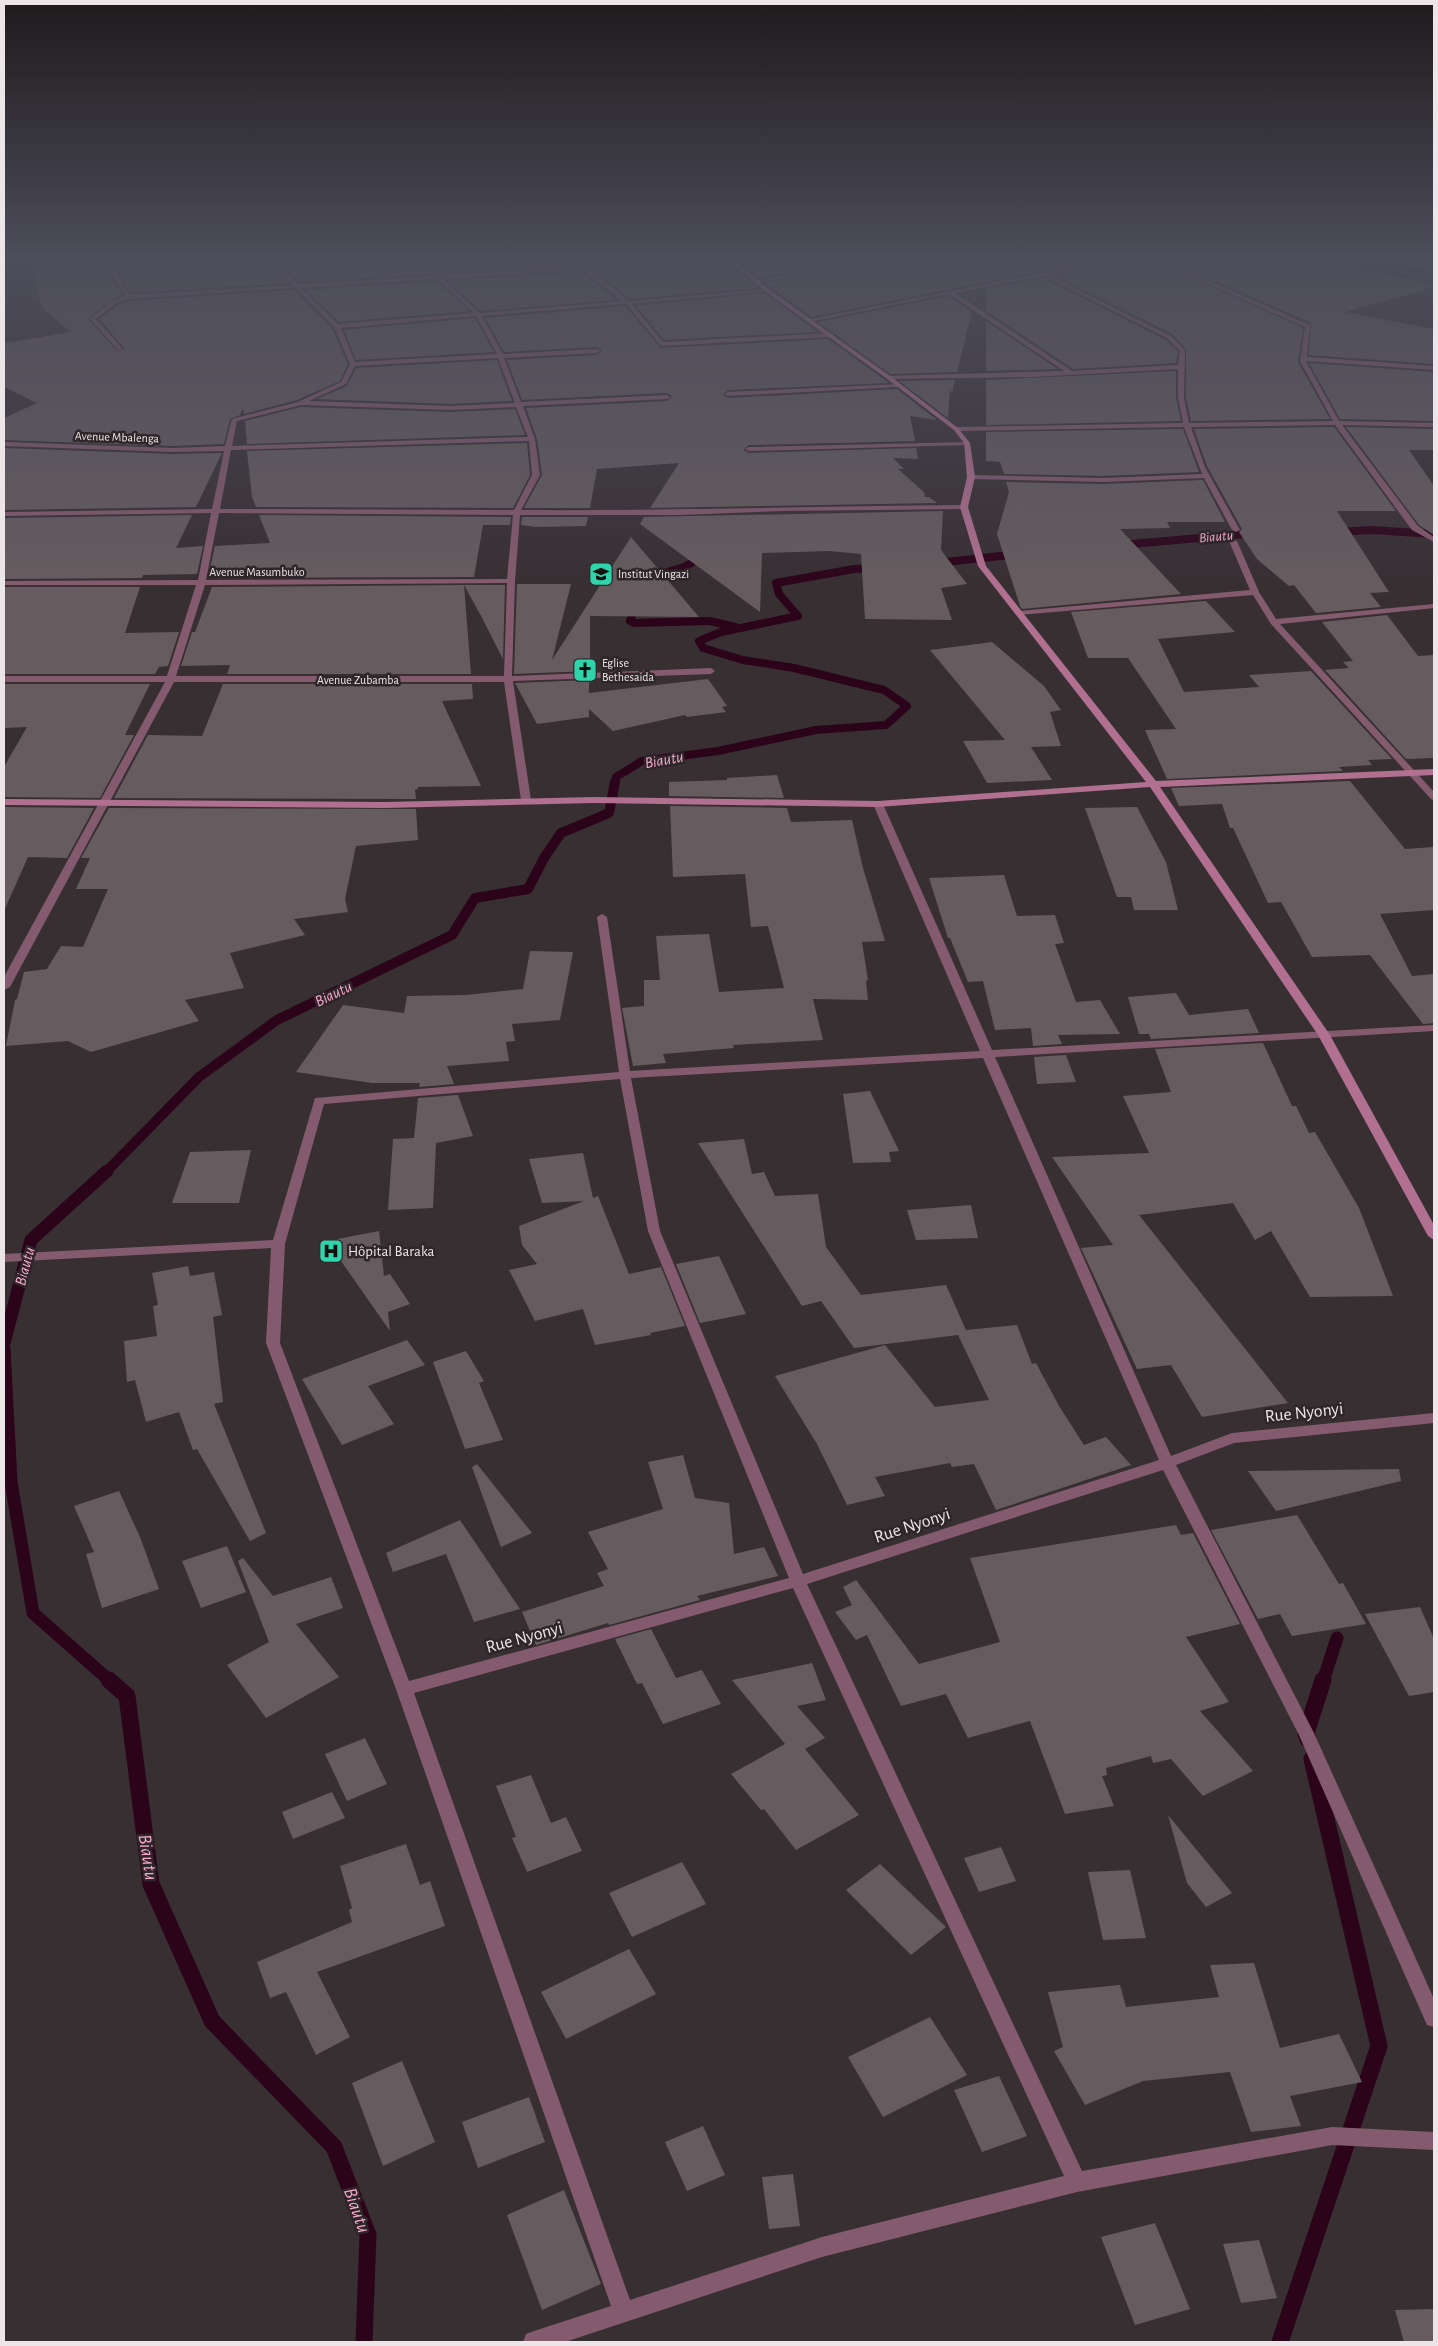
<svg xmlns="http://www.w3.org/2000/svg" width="1438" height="2346" viewBox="0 0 1438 2346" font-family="'Alegreya Sans',sans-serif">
<rect width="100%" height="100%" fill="#382f33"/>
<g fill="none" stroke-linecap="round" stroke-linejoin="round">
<!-- stream-far3 -->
<path stroke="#2c041a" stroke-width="8" d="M1337 532 1371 530 1434 534
M1120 545 1256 533
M936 563 1019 554
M647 578 684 567 695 561
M634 602 635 606 630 621 634 623 710 621 735 627
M615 784 616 777 642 761 718 751 816 730 886 725 907 706 884 690 794 668 743 660 703 648 699 641 721 632 798 616 779 594 776 583 854 569 875 568"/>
<!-- stream-far2 -->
<path stroke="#2c041a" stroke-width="10" d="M105 1173 199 1077 277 1020 452 935 475 898 528 889 544 858 561 833 609 813 615 782"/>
<!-- stream-far1 -->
<path stroke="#2c041a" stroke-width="13" d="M4 1343 31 1240 107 1171
M4 1349 11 1482 33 1613 110 1681
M1323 1681 1337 1638"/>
<!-- stream -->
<path stroke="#2c041a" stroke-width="17" d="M109 1680 127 1696 151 1884 212 2021 334 2147 368 2235 364 2342
M1308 1739 1306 1733 1323 1680
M1280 2342 1379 2046 1312 1759"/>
</g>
<!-- building -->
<path fill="#665c60" d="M194 258H268L288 283 131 293 115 266 171 265 172 262 194 261Z
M279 258H413L430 274 299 282Z
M424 258H549L554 264 571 263 573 265 441 273Z
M602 258H656L586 264 583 262 603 261Z
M705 258H723L758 288 630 299 594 270Z
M734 258H884L759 278Z
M912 258H1106L811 317 765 283Z
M1130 258H1148L1303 328 1298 362 1330 419 1191 421 1186 398V349L1172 334 1055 276Z
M1163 258H1313L1434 285V287L1345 312 1434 329V364L1309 355 1311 323Z
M60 259 61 261 89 260 90 266H105L122 295 113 299 88 319 117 351 125 349 99 319 119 304 129 301 294 290 332 328 348 364 340 381 297 400 244 414 243 408 240 415 230 419 224 444 173 446 4 440V418L37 403 4 387V343L71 332 42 308 29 261Z
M581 272 617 300 481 311 448 281Z
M1043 278 1166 340 1178 352 1176 363 1073 369 986 311V291L979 290Z
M436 281 470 311 339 322 305 290Z
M765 293 818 332 664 340 636 306Z
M949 296 972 312 957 372 890 374 818 322Z
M625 306 661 348 828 339 889 383 728 390 723 395 728 398 897 389 937 420 910 416 915 441 749 445 743 450 749 453 916 448 918 459 893 458 904 469H898L924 492 925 497H929L937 503 650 508 679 463 597 469 590 508H524L542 475 537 439 526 408 667 401 672 396 667 393 522 400 507 360 597 355 602 350 597 347 504 352 485 318Z
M475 318 494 352 356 360 344 330Z
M986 321 1058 369 986 371Z
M497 360 512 401 450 404 317 399 347 386 356 368Z
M1309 363 1434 372V421L1340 419Z
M1176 371V398L1181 421 986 425V380Z
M955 380 952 394 950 388 948 418 899 381Z
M301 407 450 412 515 409 525 435 247 444 245 421Z
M1334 427 1396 511H1337L1389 592 1370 593 1381 607 1316 613 1294 585 1289 586 1257 559 1239 532 1242 529 1207 466 1194 429Z
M1346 427 1434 429V450H1409L1434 486V535L1419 525Z
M1183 429 1199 472 1103 476 1004 474 1000 462 986 461V432Z
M527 443 530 475 513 508 256 507 252 497 247 451Z
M4 448 173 454 222 453 196 507 4 510Z
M1203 480 1225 522H1167L1170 528 1120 529 1181 594 1022 609 1020 606 997 534 1009 492 1006 482 1103 484Z
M943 511 941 550 967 584 941 588 952 620 865 619 861 554 829 551 762 553 760 612 640 524 644 517Z
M192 515 176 548 203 546 197 574 143 575 142 578 4 579V518Z
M259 515 511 517 510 525H483L474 577 216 578 218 573H209L215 546 270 543Z
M522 517H588L586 526 536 527 521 525Z
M631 537 699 617 590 616V671L514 674 517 584H571L552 660Z
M464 585 471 674H227L230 665 181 666 192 632H195L212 587Z
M464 585H505L503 659 480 614Z
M4 587H140L125 633 179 632 168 666 159 667 155 674H4Z
M1206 601 1235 632 1158 639 1184 692 1259 687 1249 675 1311 671 1392 759 1368 760 1372 765 1339 767 1343 771 1167 779 1145 730 1176 729 1128 658H1088L1071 612Z
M1387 615 1418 656 1434 655V758L1406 759 1325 670 1349 668 1343 662 1353 661 1322 622Z
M992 642 1044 686 1061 710 1050 712 1061 746 1031 747 1052 780 987 783 963 741 1005 740 930 650Z
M708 679 727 706 722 707 726 712 687 717 685 715 613 731 589 709V717L537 724 515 683 589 680V693Z
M4 684H150L125 735H134L100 798 4 797V767L27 727 4 728Z
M223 684H472L473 699 442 701 481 786 418 787V789L415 790 416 799 114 798 148 735 202 736Z
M777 775 784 798 669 796V782L727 780V778Z
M1350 781 1405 849 1434 847V910L1380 914 1412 976 1434 974V1023L1423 1024 1370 955 1312 957 1281 902 1268 903 1233 828H1230L1222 804 1179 806 1171 788Z
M670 806 787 808 791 822 852 820 863 868 885 941 862 942 868 980 866 981 868 1000 813 999 823 1040 733 1045 734 1048 663 1054 666 1063 633 1066 622 1008 644 1006V980H660L656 936 709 934 719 992 784 988 768 926 751 927 745 874 673 877Z
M4 807 94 808 67 858 28 857 4 911Z
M1137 807 1166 862 1178 910H1134L1131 897H1117L1085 808Z
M109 808 416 809 418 840 356 846 345 899 348 912 294 919 305 935 230 953 244 988 185 1000 199 1021 91 1052 68 1041 6 1046 15 1000 17 999 24 972 47 969 61 946 83 947 108 889H76L90 858H81Z
M1004 875 1017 916 1055 915 1064 943 1055 944 1076 1002 1100 1000 1120 1034 1058 1035 1062 1044 1033 1046 1031 1028 995 1030 983 981 968 982 950 938H948L929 878Z
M530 951 573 952 560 1020 512 1024 515 1041 506 1042 509 1061 447 1066 454 1084 419 1087 420 1083H372L296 1072 343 1005 404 1013 407 996 466 995 523 989Z
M1176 993 1189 1015 1248 1009 1259 1033 1151 1039 1149 1034H1139L1128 997Z
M1263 1043 1292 1106H1296L1309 1133 1315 1132 1359 1208 1393 1296 1310 1297 1271 1231 1255 1240 1233 1203 1139 1215 1288 1403 1202 1417 1171 1365 1137 1369 1081 1248 1113 1245 1052 1157 1149 1153 1123 1096 1171 1092 1155 1049Z
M1066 1055 1076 1082 1037 1084 1034 1057Z
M870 1091 899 1151 889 1152 891 1162 853 1163 843 1094Z
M458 1095 473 1136 436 1143 433 1208 388 1210 393 1139 414 1138 418 1098Z
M744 1139 752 1174 764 1172 775 1196 818 1194 826 1247 861 1295 946 1285 966 1330 1017 1325 1032 1364 1036 1363 1059 1406 1084 1445 1106 1437 1131 1465 996 1510 974 1464 952 1467 950 1463 875 1477 885 1496 847 1505 817 1444 775 1376 885 1345 935 1407 989 1400 958 1335 854 1348 821 1301 802 1306 698 1143Z
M251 1150 239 1203H172L190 1152Z
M583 1153 593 1198 598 1196 629 1274 661 1267 685 1326 650 1333 651 1335 595 1345 583 1309 535 1321 509 1270 537 1264 522 1245 519 1226 584 1201 542 1203 529 1159Z
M971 1205 978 1238 916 1240 907 1210Z
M379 1231 384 1276 390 1274 410 1304 388 1312 390 1331 327 1241Z
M719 1256 746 1314 700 1323 676 1264Z
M188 1266 190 1276 214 1272 222 1315 213 1317 223 1402 214 1404 266 1533 250 1541 197 1449 193 1450 179 1412 146 1422 135 1380 127 1382 124 1341 157 1336 153 1306 158 1305 152 1273Z
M407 1340 425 1365 368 1386 394 1424 342 1445 302 1379Z
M466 1351 484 1381 479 1383 503 1440 465 1449 433 1362Z
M683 1455 695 1498 729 1503 734 1554 764 1547 778 1576 697 1596 700 1600 689 1603 609 1625 608 1623 536 1645 522 1612 604 1586 597 1573 608 1569 588 1532 663 1509 648 1462Z
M477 1464 532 1533 501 1547 472 1467Z
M1399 1469 1401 1481 1276 1511 1248 1471Z
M119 1491 140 1537 159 1589 102 1608 86 1554 94 1552 74 1506Z
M1297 1515 1339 1584 1343 1583 1366 1624 1292 1636 1280 1614 1258 1619 1211 1530Z
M460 1520 520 1609 474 1622 446 1554 393 1572 386 1553Z
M1176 1525 1181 1535 1193 1533 1240 1624 1186 1637 1229 1702 1200 1711 1253 1771 1203 1796 1171 1759 1153 1763 1151 1756 1106 1768 1107 1775 1102 1776 1114 1806 1065 1814 1030 1721 968 1738 946 1694 901 1706 867 1635 856 1640 835 1612 852 1605 843 1587 856 1580 919 1664 1000 1642 970 1558Z
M227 1546 246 1592 201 1608 182 1561Z
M243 1558 273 1596 331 1577 343 1608 296 1624 339 1677 266 1718 227 1665 269 1642 238 1561Z
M1420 1607 1434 1639V1692L1409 1696 1365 1614Z
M651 1629 676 1678 702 1670 721 1704 663 1724 642 1683 637 1684 615 1639Z
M812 1663 826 1700 797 1706 825 1738 805 1749 859 1815 796 1850 764 1809 761 1810 731 1774 785 1744 732 1680Z
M365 1738 387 1784 347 1801 325 1754Z
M531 1775 551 1823 566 1817 582 1851 527 1872 512 1838 516 1837 496 1786Z
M332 1792 345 1818 293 1839 282 1812Z
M1168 1815 1232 1893 1206 1907 1187 1883Z
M406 1844 420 1885 430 1881 445 1926 317 1972 350 2037 316 2055 286 1992 270 1998 257 1962 352 1922 349 1910 352 1908 340 1866Z
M1001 1847 1016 1881 979 1892 964 1858Z
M682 1862 706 1904 632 1937 609 1893Z
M880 1864 946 1927 911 1955 846 1890Z
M1130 1870 1146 1938 1103 1940 1088 1872Z
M629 1949 656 1994 566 2039 541 1992Z
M1254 1963 1280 2048 1339 2034 1362 2082 1290 2096 1301 2126 1251 2132 1230 2072 1143 2081 1085 2105 1054 2051 1063 2047 1048 1992 1120 1985 1126 2007 1219 1997 1210 1965Z
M930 2017 967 2075 883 2117 848 2057Z
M402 2061 435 2142 383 2166 352 2083Z
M999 2076 1027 2136 982 2152 954 2090Z
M529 2097 545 2142 478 2168 462 2122Z
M703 2126 725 2175 687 2191 665 2142Z
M793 2174 800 2226 769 2229 762 2177Z
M564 2190 601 2284 542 2310 507 2215Z
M1155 2223 1190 2309 1135 2325 1101 2237Z
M1259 2240 1277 2298 1241 2303 1223 2244Z
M1434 2309V2342H1404L1395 2310Z"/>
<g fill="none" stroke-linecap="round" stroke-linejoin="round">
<!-- street -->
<path fill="#845b6e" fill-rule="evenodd" d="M103 258H148L111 262 130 295 292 285 270 258H276L298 284 434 276 415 258H421L440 275 578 267 568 258H575L585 266 679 258H703L589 269 629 301 768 289 771 291 632 304 663 342 831 333 834 335 831 337 661 346 626 304 482 316 503 354 597 349 600 351 597 353 504 358 521 402 667 395 670 397 667 399 523 406 535 439 540 475 521 510C669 511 816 506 964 505L968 507 964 509 782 511 680 515H520L515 581 512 676 711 668 715 671 711 674 513 681 531 800 526 803 521 800 504 682H174L10 987 4 990V977L165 682H4V676H167L196 585H4V581L198 580 211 513 4 516V512L212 509 224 451 173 452 4 446V442L173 448 225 446 232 419 298 402 341 382 350 364 334 327 295 288 129 299 118 302 96 319 123 349 118 350 90 319 114 300 125 296ZM582 270 622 301 480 313 443 279ZM437 279 474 313 338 324 301 288ZM476 316 497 354 355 362 341 328ZM498 358 515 403 450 406 309 401 346 384 355 366ZM301 405 450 410 516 407 528 437 232 446 237 421ZM529 441 532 475 514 510 220 509 231 450ZM219 513 513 515 507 579 206 580ZM507 583 504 676H176L205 585Z
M896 258H910L756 283 753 281Z
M1116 258H1128L1049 275 1171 336 1185 350 1184 398 1189 423 1333 421 1300 361 1305 327 1150 258H1158L1310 325 1307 357 1434 366V370L1306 361 1339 421 1434 423V427L1342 425 1418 526 1434 537V542L1412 530 1335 425 1191 427 1205 467 1240 530 1236 532 1232 530 1204 478 1103 482 968 479V475H971L1103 478 1202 474 1184 427 956 431 953 429 956 427 1183 423 1178 398V369L1031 377 888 379 886 378V376L1064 371 949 294 809 322 806 320ZM1043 276 1167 338 1180 351 1178 365 1072 371 955 293Z
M1392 258H1401L1434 269V273Z
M900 384V386L898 387 728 396 725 394 728 392Z
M969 442V444L967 445 749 451 745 449 749 447Z
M1230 539 1237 541 1259 592 1276 619 1434 604V608L1280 624 1434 792V800L1431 799 1271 624 1253 595 1019 615 1015 613 1019 611 1250 590 1229 541Z
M878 801 883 804 992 1050 1434 1025V1031L995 1057 1171 1456 1232 1433 1434 1413V1423L1234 1443 1176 1465 1314 1733 1434 1999V2027L1427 2025 1298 1733 1163 1470 807 1584 1082 2171 1332 2127 1434 2132V2150L1332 2145 1077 2192 822 2257 565 2342H523L526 2334 534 2331 611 2306 396 1689 266 1343 271 1248 4 1262V1254L273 1240 315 1098 619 1072 597 917 602 914 607 917 630 1071 980 1051 873 804ZM983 1058 1159 1460 803 1574 660 1231 631 1078ZM620 1079 648 1231 789 1578 409 1681 280 1343 285 1244 324 1104ZM793 1588 1064 2176 822 2237 630 2300 414 1693Z"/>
<!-- secondary -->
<path fill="#b1708f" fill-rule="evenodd" d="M725 258H731L770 290 890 376 958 428 970 443 975 477 968 507 986 566 1156 781 1434 769V775L1160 787 1330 1035 1434 1225V1240L1428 1236 1318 1035 1150 787 878 807 594 803 385 808 4 805V799L385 802 594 797 878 801 1146 782 978 566 960 507 967 477 964 443 954 430 886 378 766 292Z"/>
</g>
<!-- sky -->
<linearGradient id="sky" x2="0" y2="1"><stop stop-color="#1f1a1c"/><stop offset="0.44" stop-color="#4d4d5b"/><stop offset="1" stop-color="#4d4d5b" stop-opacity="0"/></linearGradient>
<rect width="1438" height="586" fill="url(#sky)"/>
<!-- icons -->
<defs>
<g id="school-square" transform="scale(1.25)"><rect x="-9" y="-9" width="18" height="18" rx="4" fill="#2fd4aa" stroke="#2e2629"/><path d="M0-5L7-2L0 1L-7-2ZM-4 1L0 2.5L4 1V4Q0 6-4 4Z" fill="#111"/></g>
<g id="church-square" transform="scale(1.25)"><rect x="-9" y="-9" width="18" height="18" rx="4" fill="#2fd4aa" stroke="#2e2629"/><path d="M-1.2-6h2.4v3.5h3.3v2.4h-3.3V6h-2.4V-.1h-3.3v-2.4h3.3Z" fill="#111"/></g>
<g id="hospital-square" transform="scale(1.25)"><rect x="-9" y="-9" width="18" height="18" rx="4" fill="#2fd4aa" stroke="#2e2629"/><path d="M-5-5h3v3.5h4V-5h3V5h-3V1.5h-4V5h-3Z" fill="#111"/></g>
</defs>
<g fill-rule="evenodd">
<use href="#school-square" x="601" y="574"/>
<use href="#church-square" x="585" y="670"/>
<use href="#hospital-square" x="331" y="1251"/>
</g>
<g text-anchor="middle" stroke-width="5" stroke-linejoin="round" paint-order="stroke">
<!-- far-street labels -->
<g font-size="12" fill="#ece6e9" stroke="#2e2629">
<text transform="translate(117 437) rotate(2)" y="4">Avenue Mbalenga</text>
<text x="257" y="576">Avenue Masumbuko</text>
<text x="358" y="684">Avenue Zubamba</text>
</g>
<!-- far-poi labels -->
<g font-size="12" fill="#ece6e9" stroke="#2e2629" text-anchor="start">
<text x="618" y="578">Institut Vingazi</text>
<text x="602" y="667">Eglise<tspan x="602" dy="14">Bethesaida</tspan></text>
</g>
<!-- far-water labels -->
<g font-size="14" font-style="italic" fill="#f9aacf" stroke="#2e2629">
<text transform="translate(1216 536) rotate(-5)" y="5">Biautu</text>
</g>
<!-- poi labels -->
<g font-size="15" fill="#ece6e9" stroke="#2e2629" text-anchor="start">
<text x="348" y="1256">Hôpital Baraka</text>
</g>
<!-- water labels -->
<g font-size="16" font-style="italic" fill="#f9aacf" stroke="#2e2629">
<text transform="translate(664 759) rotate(-10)" y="6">Biautu</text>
<text transform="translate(333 993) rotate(-26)" y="6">Biautu</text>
<text transform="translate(24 1266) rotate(-75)" y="6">Biautu</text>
</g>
<!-- near-street labels -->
<g font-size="18" fill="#ece6e9" stroke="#2e2629">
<text transform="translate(1304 1412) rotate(-6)" y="6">Rue Nyonyi</text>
<text transform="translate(912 1525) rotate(-18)" y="6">Rue Nyonyi</text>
<text transform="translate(524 1637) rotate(-15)" y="6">Rue Nyonyi</text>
</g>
<!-- near-water labels -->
<g font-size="19" font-style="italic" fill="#f9aacf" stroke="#2e2629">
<text transform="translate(149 1857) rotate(81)" y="7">Biautu</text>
<text transform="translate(358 2210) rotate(71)" y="7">Biautu</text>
</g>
</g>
<!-- border -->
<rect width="1438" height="2346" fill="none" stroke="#ece6e9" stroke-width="10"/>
</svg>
